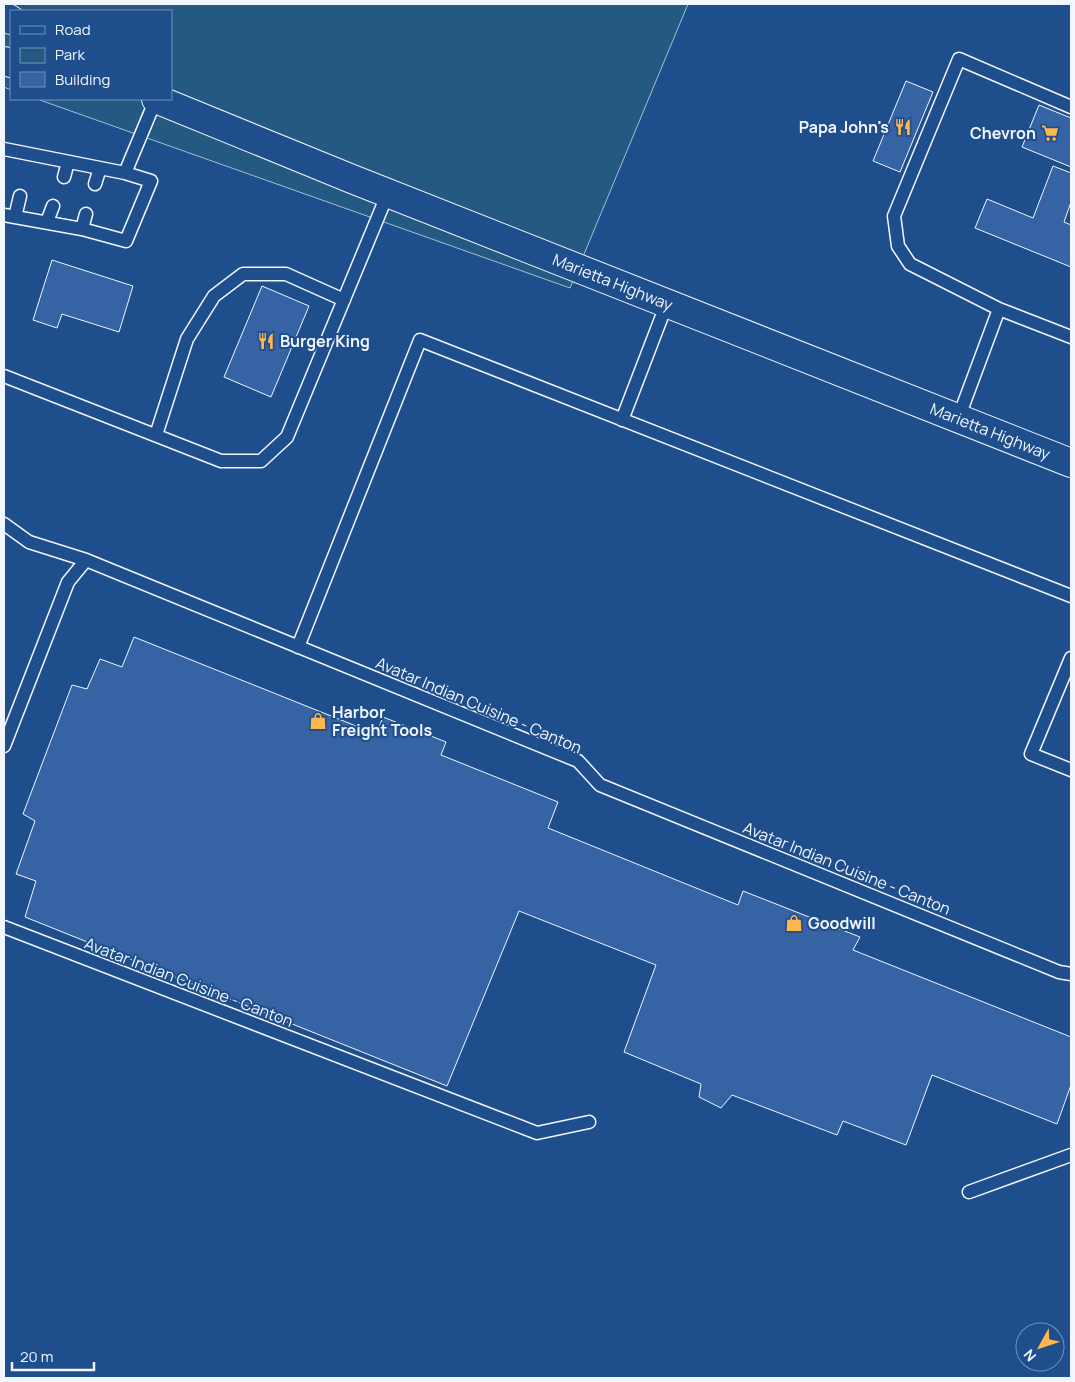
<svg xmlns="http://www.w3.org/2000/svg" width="1075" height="1382" viewBox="0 0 1075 1382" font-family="Manrope,sans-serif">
<rect width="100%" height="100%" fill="#1f4e8c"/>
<!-- green -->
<path fill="#245a82" stroke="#a8bbd7" d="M4 4H688L570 288 37 99H171V11H11V90L4 87Z"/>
<!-- building -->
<path fill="#3563a3" stroke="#f2f6ff" d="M906 81 933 92 900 172 873 161Z
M1039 105 1071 118V167L1022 147Z
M1053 166 1071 173V202L1064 222 1071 225V267L975 228 987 199 1033 218Z
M52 260 133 286 119 332 62 314 57 328 33 320Z
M262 286 309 306 271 397 224 377Z
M134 637 376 734 383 717 446 742 441 755 558 802 548 828 738 905 743 891 860 937 853 950 1071 1037V1085L1057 1124 932 1075 906 1145 843 1121 837 1135 732 1095 721 1108 699 1097 701 1084 624 1052 656 965 519 911 447 1086 25 917 36 881 16 874 35 821 23 814 72 685 87 689 100 659 122 667Z"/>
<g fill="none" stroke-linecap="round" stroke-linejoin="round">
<!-- lane casing -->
<g stroke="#f2f6ff" stroke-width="15">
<path id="lane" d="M4 149 125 173
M64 177 68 162
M95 184 100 168
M4 215 82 229 126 241 151 181 125 173 156 99
M15 217 20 196
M47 222 53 206
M82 229 86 214
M999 309 1071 337
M4 376 221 461H261L287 437 388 193
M958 419 999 309 910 264 898 246 894 216 959 59 1071 107
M622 420 667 303
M156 435 187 339 214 296 243 274H286L344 300
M4 524 29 542 86 560
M298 647 420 340 1071 596
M1071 658 1031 754 1071 770
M4 746 68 582 86 560 578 761 600 785 1059 972 1071 974
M4 927 537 1133 589 1122
M969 1192 1071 1155"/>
</g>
<!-- primary casing -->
<g stroke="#f2f6ff" stroke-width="30">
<g id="primary">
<path d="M4 61 11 63"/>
<path id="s1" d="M156 99 352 179 1071 463"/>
</g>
</g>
<!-- highway casing -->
<g stroke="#f2f6ff" stroke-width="30">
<path id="highway" d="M4 16 11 20"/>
</g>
<!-- lane -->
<use href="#lane" stroke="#1f4e8c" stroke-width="12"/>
<!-- primary -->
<use href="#primary" stroke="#1f4e8c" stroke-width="28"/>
<!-- highway -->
<use href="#highway" stroke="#1f4e8c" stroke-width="28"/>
</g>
<!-- icons -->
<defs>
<g id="restaurant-bare" transform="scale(1.35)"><path d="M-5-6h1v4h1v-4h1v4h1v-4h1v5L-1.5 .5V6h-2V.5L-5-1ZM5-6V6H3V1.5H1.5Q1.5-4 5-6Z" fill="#ffb74d" stroke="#1f4e8c" stroke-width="2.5" paint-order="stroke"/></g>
<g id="supermarket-bare" transform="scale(1.35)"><path d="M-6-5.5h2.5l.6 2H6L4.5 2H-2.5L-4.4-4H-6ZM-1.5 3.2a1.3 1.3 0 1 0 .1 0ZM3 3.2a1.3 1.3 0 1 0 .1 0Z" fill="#ffb74d" stroke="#1f4e8c" stroke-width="2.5" paint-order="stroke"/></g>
<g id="shop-bare" transform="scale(1.35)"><path d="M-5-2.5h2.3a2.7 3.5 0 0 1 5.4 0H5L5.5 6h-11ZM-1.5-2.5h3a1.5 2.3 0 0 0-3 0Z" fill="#ffb74d" stroke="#1f4e8c" stroke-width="2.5" paint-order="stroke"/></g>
</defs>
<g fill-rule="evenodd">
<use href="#restaurant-bare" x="903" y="127"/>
<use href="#supermarket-bare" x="1050" y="133"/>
<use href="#restaurant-bare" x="266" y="341"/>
<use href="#shop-bare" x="318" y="721"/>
<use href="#shop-bare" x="794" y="923"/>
</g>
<g text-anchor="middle" stroke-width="4" stroke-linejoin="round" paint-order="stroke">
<!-- poi labels -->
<g font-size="16" font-weight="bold" fill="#f2f6ff" stroke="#1f4e8c" text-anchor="start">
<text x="889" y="133" text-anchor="end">Papa John's</text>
<text x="1036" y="139" text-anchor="end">Chevron</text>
<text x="280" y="347">Burger King</text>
<text x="332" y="718">Harbor<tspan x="332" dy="18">Freight Tools</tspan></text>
<text x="808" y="929">Goodwill</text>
</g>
<!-- street labels -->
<g font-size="16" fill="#f2f6ff" stroke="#1f4e8c">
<text dy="6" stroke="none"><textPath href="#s1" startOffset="492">Marietta Highway</textPath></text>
<text dy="6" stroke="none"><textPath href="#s1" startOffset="898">Marietta Highway</textPath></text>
<text transform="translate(479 705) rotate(23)" y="6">Avatar Indian Cuisine - Canton</text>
<text transform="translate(847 868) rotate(22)" y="6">Avatar Indian Cuisine - Canton</text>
<text transform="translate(189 982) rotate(21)" y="6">Avatar Indian Cuisine - Canton</text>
</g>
</g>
<!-- border -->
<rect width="1075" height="1382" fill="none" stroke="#f2f6ff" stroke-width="10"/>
<!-- legend -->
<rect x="10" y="10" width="162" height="90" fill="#1f4e8c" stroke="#7391ba"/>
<rect x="20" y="26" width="25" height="8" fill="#1f4e8c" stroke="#7391ba"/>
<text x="55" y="35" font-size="15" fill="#f2f6ff">Road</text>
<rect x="20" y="48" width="25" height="15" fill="#245a82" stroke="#7391ba"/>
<text x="55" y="60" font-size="15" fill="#f2f6ff">Park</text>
<rect x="20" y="72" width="25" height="15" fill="#3563a3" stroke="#7391ba"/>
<text x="55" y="85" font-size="15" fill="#f2f6ff">Building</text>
<!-- north arrow -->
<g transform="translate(1040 1347) rotate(230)"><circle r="24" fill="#1f4e8c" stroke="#7391ba"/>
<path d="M0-4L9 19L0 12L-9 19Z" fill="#ffb74d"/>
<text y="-8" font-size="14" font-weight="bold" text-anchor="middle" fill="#f2f6ff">N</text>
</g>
<!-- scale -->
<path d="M12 1362v8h82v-8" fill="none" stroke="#f2f6ff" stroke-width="2.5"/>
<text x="20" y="1362" font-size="15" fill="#f2f6ff" stroke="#1f4e8c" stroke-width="4" paint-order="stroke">20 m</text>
</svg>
